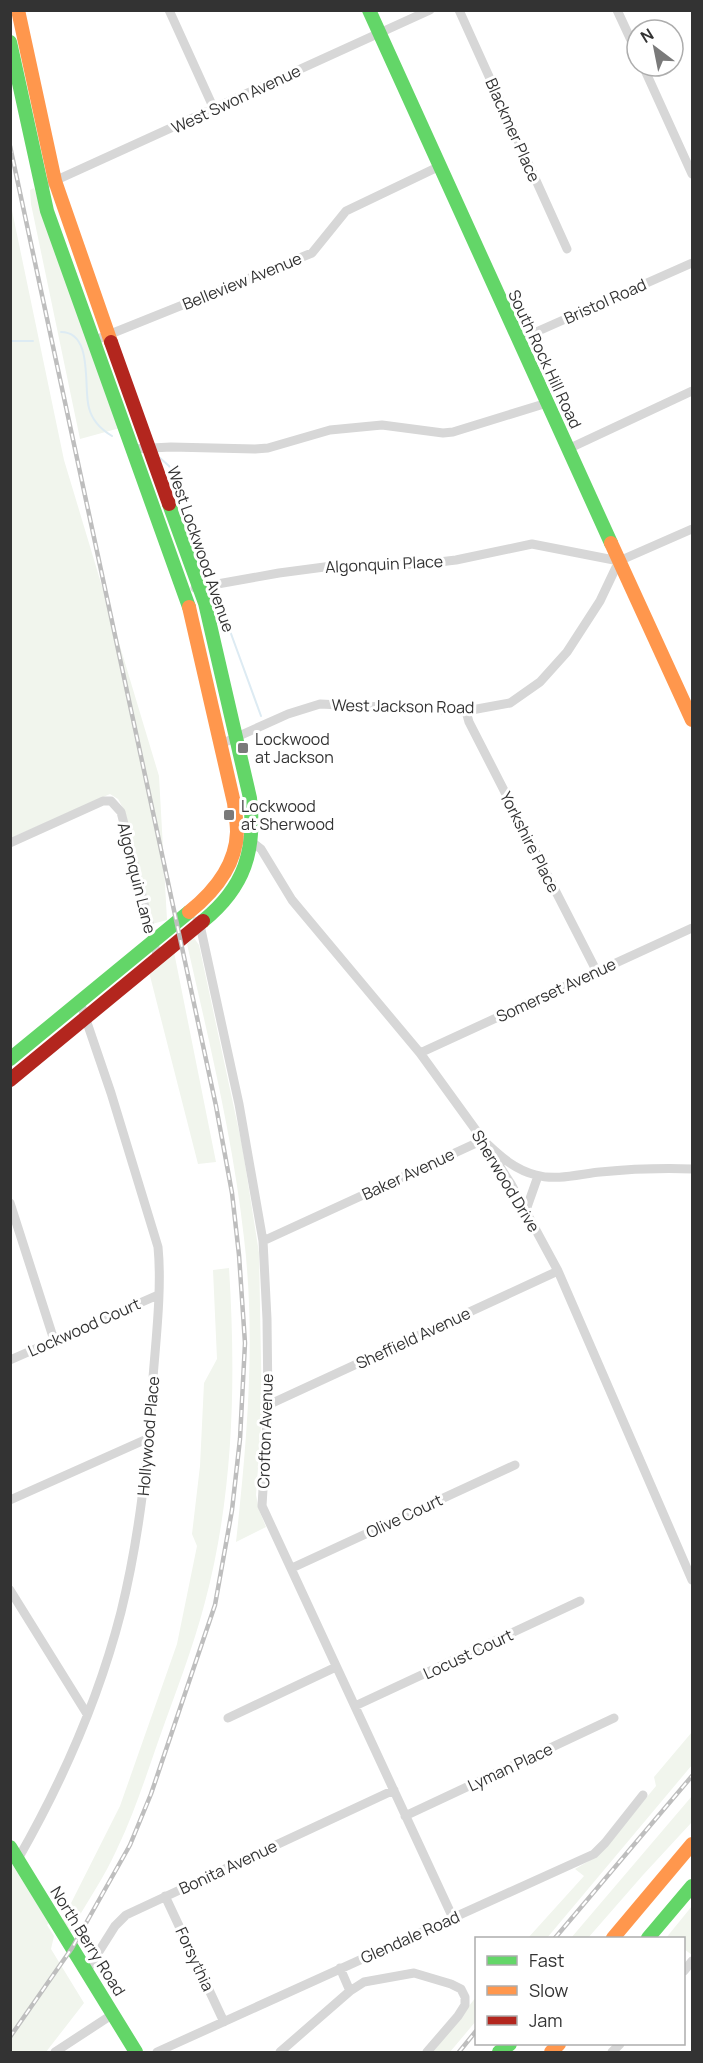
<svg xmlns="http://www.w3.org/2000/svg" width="703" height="2063" viewBox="0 0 703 2063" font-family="Manrope,sans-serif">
<rect width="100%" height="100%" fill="#fff"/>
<!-- green -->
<path fill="#f1f5ed" d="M34 188 120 428 80 439 31 204 30 190Z
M10 201 64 460 159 776 167 920 152 924 123 808 118 799 110 794 11 838Z
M194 938 199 945 242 1145 259 1253 262 1414 256 1495 259 1510 266 1527 236 1542C247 1441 256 1340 244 1238 233 1139 209 1041 187 944Z
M174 952 216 1162 198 1164 149 972Z
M229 1268C236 1379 234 1493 205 1602 193 1648 175 1694 159 1739 146 1776 134 1814 117 1849 104 1878 85 1905 70 1932L62 1921 120 1806 177 1644 197 1546 192 1534 200 1466 204 1383 217 1359 213 1270Z
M692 1732V1765L547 1938H528L584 1876 575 1869 594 1858 604 1849 656 1786 654 1777Z
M692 1796V1822L643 1875 588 1938H571Z
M10 1861 49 1923 47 1925 54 1936 51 1949 84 2003 46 2052H11Z
M692 1906V1955L684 1949V1938H666Z
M476 1997V2021L450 2052H433Z"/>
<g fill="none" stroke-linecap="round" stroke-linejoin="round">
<!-- stream -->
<path stroke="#ddebf3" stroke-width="2" d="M61 332C94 332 83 389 89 408 92 420 102 430 112 436
M10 341H33
M160 458 169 466 184 491 191 526 206 563
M218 598 261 716"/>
<!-- street -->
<path stroke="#d7d7d7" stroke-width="9" d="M169 10 214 109
M459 10 567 249
M617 10 637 53
M643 66 692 174
M50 183 430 10
M518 340 692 263
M93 341 312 253 346 211 440 166
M132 449 171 447 255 449 268 448 330 430 382 425 443 433 453 432 547 403
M568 449 692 391
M195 588 279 573 332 566 422 564 456 560 532 544 619 561
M466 711 469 722 597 972
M221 744 288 714 320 704 466 711 510 703 540 682 567 652 600 601 619 561 692 529
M236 839 252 842 261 849 292 900 420 1053 483 1140 511 1184 558 1271 692 1580
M10 843 103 801H111L121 812 158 959
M197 921 200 925 239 1104 263 1241 267 1319 268 1405 262 1506 453 1918
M420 1053 692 928
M10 1203 54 1340
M526 1210 538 1176
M263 1241 483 1140C499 1155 513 1169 536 1175 556 1181 580 1174 600 1172 631 1169 662 1168 692 1169
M10 1360 158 1295
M268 1405 558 1271
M10 1500 149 1438
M292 1568 515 1465
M10 1590 87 1714
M355 1706 580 1601
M228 1718 336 1667
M405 1816 614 1718
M18 1859C62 1782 99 1698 121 1612 140 1535 148 1457 153 1378 156 1338 162 1287 158 1247L111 1093 80 1002
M165 1896 224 2022
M340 1968 350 1991
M684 1971 692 1961
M86 1972 115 1926 126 1915 394 1790
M55 2052 113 2014
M157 2052 594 1854 605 1843 643 1795
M280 2052 350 1991 364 1982 414 1973 451 1984 461 1989 465 1997V2005L458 2016 427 2052
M612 2052 620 2044"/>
<!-- fast -->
<path stroke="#63d668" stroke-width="14" d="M369 10 611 543
M10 42 47 211 189 607
M169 504 205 603 250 798C256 850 245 887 203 921
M10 1059 189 912
M10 1847 136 2052
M648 1938 692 1886
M499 2052 510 2044"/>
<!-- slow -->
<path stroke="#ff974d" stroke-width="14" d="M18 10 55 181 111 342
M611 543 692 720
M189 607 234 803C235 812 237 822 237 832 236 865 214 892 189 912
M613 1938 692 1844
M551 2052 559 2044"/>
<!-- jam -->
<path stroke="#b3261e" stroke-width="14" d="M111 342 169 504
M10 1080 203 921"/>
<!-- rail casing -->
<g stroke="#bebebe" stroke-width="4.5">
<path id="rail" d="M10 146 216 1106 232 1193 239 1255 245 1343 240 1439 232 1510 215 1605 151 1794 130 1845 72 1948 10 2037
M555 1938 692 1776
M459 2052 476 2031"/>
</g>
<!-- rail -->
<use href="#rail" stroke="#fff" stroke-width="2" stroke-dasharray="7" stroke-linecap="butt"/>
</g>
<!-- markers -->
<g fill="#7a7a7a" stroke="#fff" stroke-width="2">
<rect x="237" y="742" width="12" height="12" rx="3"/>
<rect x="223" y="809" width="12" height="12" rx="3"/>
</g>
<g text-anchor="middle" stroke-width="6" stroke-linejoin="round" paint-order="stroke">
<!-- street labels -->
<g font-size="16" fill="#333" stroke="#fff">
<text transform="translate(236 99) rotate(-25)" y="6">West Swon Avenue</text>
<text transform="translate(513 130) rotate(66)" y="6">Blackmer Place</text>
<text transform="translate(242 281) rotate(-22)" y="6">Belleview Avenue</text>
<text transform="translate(605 301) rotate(-24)" y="6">Bristol Road</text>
<text transform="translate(545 359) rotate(65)" y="6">South Rock Hill Road</text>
<text transform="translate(201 549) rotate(71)" y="6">West Lockwood Avenue</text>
<text transform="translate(384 564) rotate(-3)" y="6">Algonquin Place</text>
<text transform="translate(403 706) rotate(1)" y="6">West Jackson Road</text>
<text transform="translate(530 842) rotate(63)" y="6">Yorkshire Place</text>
<text transform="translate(137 878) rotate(76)" y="6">Algonquin Lane</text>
<text transform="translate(556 990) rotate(-25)" y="6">Somerset Avenue</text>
<text transform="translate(408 1174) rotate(-25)" y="6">Baker Avenue</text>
<text transform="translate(506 1181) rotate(59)" y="6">Sherwood Drive</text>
<text transform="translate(84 1327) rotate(-24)" y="6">Lockwood Court</text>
<text transform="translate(413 1338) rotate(-25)" y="6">Sheffield Avenue</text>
<text transform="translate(265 1431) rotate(-88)" y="6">Crofton Avenue</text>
<text transform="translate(148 1436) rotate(-85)" y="6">Hollywood Place</text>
<text transform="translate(404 1516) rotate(-25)" y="6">Olive Court</text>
<text transform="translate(468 1654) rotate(-25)" y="6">Locust Court</text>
<text transform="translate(510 1767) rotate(-25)" y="6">Lyman Place</text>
<text transform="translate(228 1867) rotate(-25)" y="6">Bonita Avenue</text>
<text transform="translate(410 1937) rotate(-24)" y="6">Glendale Road</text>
<text transform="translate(88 1941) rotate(58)" y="6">North Berry Road</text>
<text transform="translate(195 1959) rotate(65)" y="6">Forsythia</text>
</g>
<!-- poi labels -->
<g font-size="16" fill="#333" stroke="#fff" text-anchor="start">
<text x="255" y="745">Lockwood<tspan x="255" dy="18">at Jackson</tspan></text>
<text x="241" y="812">Lockwood<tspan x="241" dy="18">at Sherwood</tspan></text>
</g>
</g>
<!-- border -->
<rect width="703" height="2063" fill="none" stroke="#333333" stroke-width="24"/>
<!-- legend -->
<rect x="475" y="1937" width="210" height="108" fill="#ffffff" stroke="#adadad" stroke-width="1.5"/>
<rect x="487" y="1956" width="30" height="9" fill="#63d668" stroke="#adadad" stroke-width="1.5"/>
<text x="529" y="1967" font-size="18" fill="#333333">Fast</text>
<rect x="487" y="1986" width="30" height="9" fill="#ff974d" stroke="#adadad" stroke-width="1.5"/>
<text x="529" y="1997" font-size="18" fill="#333333">Slow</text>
<rect x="487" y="2016" width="30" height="9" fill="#b3261e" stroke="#adadad" stroke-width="1.5"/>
<text x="529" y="2027" font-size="18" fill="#333333">Jam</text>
<!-- north arrow -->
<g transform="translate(655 48) rotate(328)"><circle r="28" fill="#ffffff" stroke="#adadad" stroke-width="1.5"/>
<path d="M0-4.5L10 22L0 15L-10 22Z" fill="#7a7a7a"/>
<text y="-9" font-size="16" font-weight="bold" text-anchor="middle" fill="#333333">N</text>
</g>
</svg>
